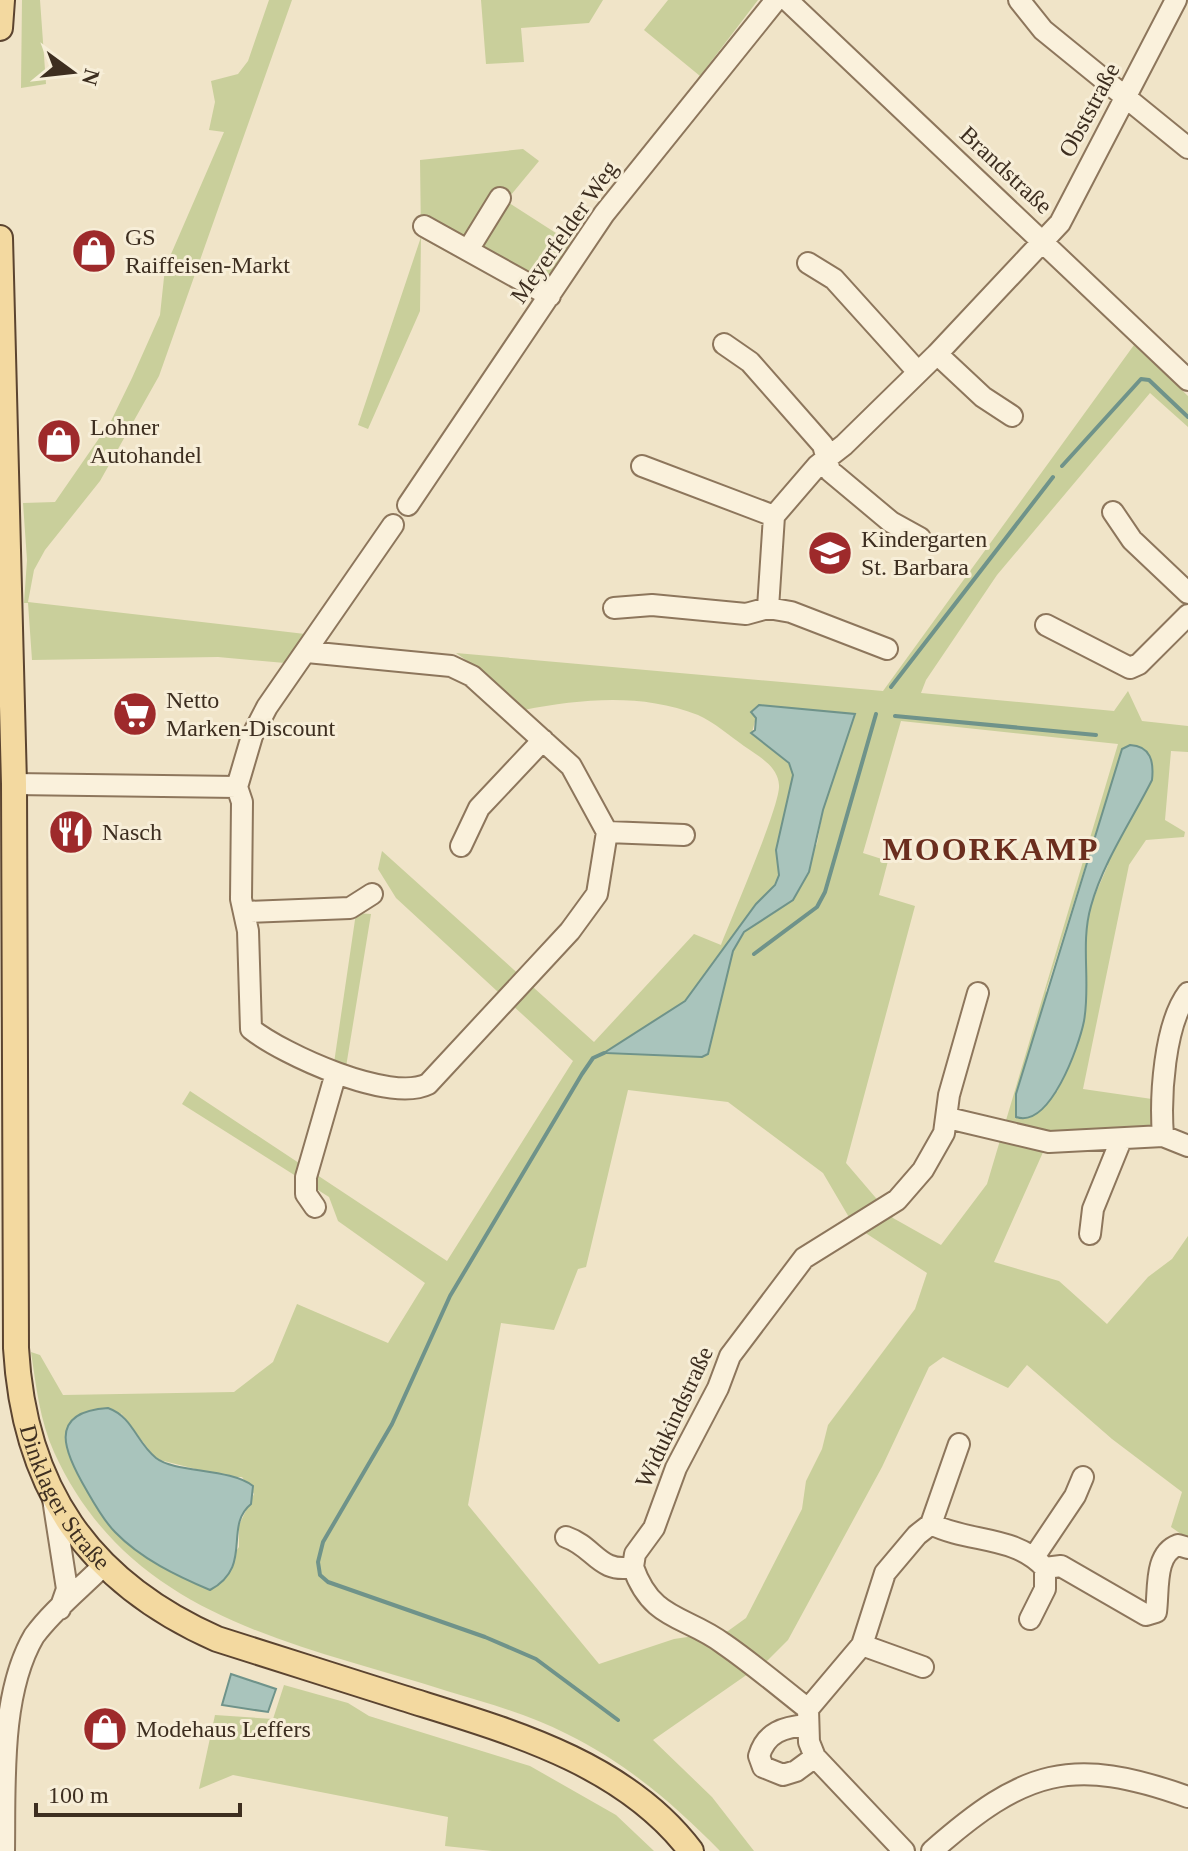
<svg xmlns="http://www.w3.org/2000/svg" width="1188" height="1851" viewBox="0 0 1188 1851" font-family="Georgia,serif">
<rect width="100%" height="100%" fill="#f0e4c8"/>
<!-- green -->
<path fill="#c9cf9b" fill-rule="evenodd" d="M22 0H40L46 84 21 88Z
M269 0H292L159 376 100 481 45 550 34 570 28 602 305 634 285 663 218 657 32 660 28 603H24L27 560 23 503 55 502 111 421 132 378 160 315 165 268 224 132 209 130 215 102 211 81 238 74 248 61Z
M481 0H603L589 23 521 28 524 62 486 64Z
M668 0H758L700 76 644 30Z
M523 149 539 161 506 201 573 244 537 301 421 238 420 311 368 429 358 425 421 237 420 160Z
M1134 345 1188 396V427L1150 393 997 575 926 680 921 693 1114 711 1128 691 1142 721 1188 726V752L1171 751 1165 820 1185 832 1184 837 1146 840 1129 865 1083 1089 1152 1099 1151 1124 1144 1132 1044 1150 994 1262 1059 1281 1107 1324 1148 1277 1172 1259 1188 1236V1539L1171 1527 1182 1492 1112 1439 1027 1365 1008 1388 943 1357 929 1367 882 1467 788 1640 768 1660 653 1740 712 1797 754 1851H720C674 1804 626 1763 567 1734 529 1715 488 1703 447 1691 292 1642 129 1617 54 1452 40 1421 36 1386 31 1352L40 1355 63 1395 234 1392 273 1362 297 1304 388 1343 425 1283 338 1221 329 1197 182 1104 190 1091 447 1261 573 1061 396 898 378 869 382 851 594 1042 694 934 721 945C731 919 781 804 779 785 778 766 758 756 744 746 730 736 714 722 698 715 641 693 582 699 524 710L486 674 456 653 883 691ZM759 705 855 714 823 810 817 844 760 920 744 932 733 951 708 1054 701 1057 605 1053 685 1001 756 904 775 885 779 875 776 849 793 775 789 763 752 732 756 718 751 712ZM901 721 1118 744 987 1184 941 1245 893 1218 846 1163 915 906 879 895 888 861 863 853ZM1122 749 1108 865 1092 902 1085 927 1084 1020 1057 1092 1046 991ZM628 1090 728 1102 823 1173 850 1219 864 1232 927 1273 915 1309 828 1425 822 1449 806 1481 802 1509 746 1618 728 1631 674 1639 599 1664 468 1505 501 1323 554 1330 578 1269 586 1267ZM121 1413 156 1459 227 1477H242L254 1494 239 1525V1547L210 1590 157 1565Z
M356 913 371 914 346 1067 334 1063Z
M284 1685 348 1703 369 1716 530 1766 616 1815 654 1851H492L445 1846 448 1817 233 1775 199 1789 215 1715 273 1719Z"/>
<!-- water -->
<path fill="#a9c4bc" stroke="#6f938a" stroke-width="2" d="M759 705 855 714 823 810 809 872 793 900 744 932 733 951 708 1054 702 1057 604 1053 685 1001 756 904 775 885 779 875 776 850 793 775 789 763 751 733 755 730 756 718 751 712Z
M1130 745C1151 746 1154 762 1152 780 1132 820 1103 862 1091 906 1080 944 1091 982 1084 1021 1079 1046 1050 1129 1016 1117V1094L1122 749Z
M108 1408C133 1417 136 1442 156 1458 175 1473 230 1468 253 1486L251 1504C223 1527 254 1566 210 1590 177 1576 141 1559 115 1532 104 1521 95 1505 87 1491 65 1454 45 1412 108 1408Z
M231 1674 276 1689 268 1712 222 1705Z"/>
<g fill="none" stroke-linecap="round" stroke-linejoin="round">
<!-- stream -->
<path stroke="#6f938a" stroke-width="4" d="M1062 466 1141 379 1149 380 1188 417
M891 687 1053 477
M895 716 1096 735
M754 954 817 907 825 892 876 714
M604 1053 593 1058 582 1074 450 1296 392 1424 323 1542 318 1562 320 1575 328 1582 485 1637 536 1659 618 1720"/>
<!-- minor casing -->
<g stroke="#8d765c" stroke-width="24">
<path id="minor" d="M787 0 1188 380
M1019 0 1043 30 1188 148
M424 226 550 296
M468 250 500 198
M808 263 834 279 918 372
M724 344 750 362 823 445 830 471 891 522 920 538
M937 354 983 397 1012 416
M642 466 774 516
M408 505 604 214 776 0
M1113 512 1132 540 1188 593
M614 608 652 605 746 614 768 608 791 612 887 649
M768 608 774 516 817 466 844 445 937 354 1060 223 1176 0
M1046 625 1130 668 1139 664 1188 615
M14 784 237 787 242 802 241 899 248 931 251 1029C284 1055 390 1103 428 1084L570 931 597 894 607 832 571 766 472 676 451 666 307 652
M237 787 252 736 267 707 393 525
M607 832 684 835
M461 846 479 808 543 740
M246 912 350 908 372 894
M948 1118 1049 1142 1163 1136 1188 1146
M1163 1136C1160 1097 1164 1025 1188 993
M315 1207 306 1194V1177L336 1073
M1090 1234 1093 1209 1121 1140
M53 1499 67 1589 60 1609
M931 1524C969 1543 1015 1535 1045 1568V1589L1030 1619
M566 1537C595 1547 599 1574 633 1567 652 1621 685 1615 724 1644 753 1664 780 1687 808 1709
M1034 1557 1075 1496 1083 1477
M633 1567 635 1554 654 1528 676 1468 718 1388 730 1356 804 1258 897 1200 923 1170 944 1133 949 1095 978 993
M1045 1568 1061 1566 1146 1615 1156 1612C1159 1589 1154 1554 1178 1545L1188 1548
M862 1645 923 1667
M807 1725C784 1727 766 1732 759 1756L763 1767 783 1775 796 1771 815 1757
M4 1851C5 1783 0 1694 34 1636 53 1610 80 1589 103 1566
M904 1851 815 1757 809 1742 808 1709 862 1645 885 1573 917 1535 931 1524 959 1444
M932 1851C1024 1770 1071 1755 1188 1797"/>
</g>
<!-- major casing -->
<g stroke="#5b4430" stroke-width="28">
<g id="major">
<path d="M0 28 2 0"/>
<path id="s1" d="M0 238 14 784 16 1348C24 1488 88 1582 217 1639 279 1659 341 1678 403 1698 505 1730 623 1761 691 1851"/>
</g>
</g>
<!-- minor -->
<use href="#minor" stroke="#faf1dc" stroke-width="20"/>
<!-- major -->
<use href="#major" stroke="#f3d9a0" stroke-width="24"/>
</g>
<!-- icons -->
<defs>
<g id="shop-disc" transform="scale(2.3)"><circle r="9.5" fill="#9e2a2b" stroke="#f7eed8"/><path d="M-5-2.5h2.3a2.7 3.5 0 0 1 5.4 0H5L5.5 6h-11ZM-1.5-2.5h3a1.5 2.3 0 0 0-3 0Z" fill="#fff"/></g>
<g id="school-disc" transform="scale(2.3)"><circle r="9.5" fill="#9e2a2b" stroke="#f7eed8"/><path d="M0-5L7-2L0 1L-7-2ZM-4 1L0 2.5L4 1V4Q0 6-4 4Z" fill="#fff"/></g>
<g id="supermarket-disc" transform="scale(2.3)"><circle r="9.5" fill="#9e2a2b" stroke="#f7eed8"/><path d="M-6-5.5h2.5l.6 2H6L4.5 2H-2.5L-4.4-4H-6ZM-1.5 3.2a1.3 1.3 0 1 0 .1 0ZM3 3.2a1.3 1.3 0 1 0 .1 0Z" fill="#fff"/></g>
<g id="restaurant-disc" transform="scale(2.3)"><circle r="9.5" fill="#9e2a2b" stroke="#f7eed8"/><path d="M-5-6h1v4h1v-4h1v4h1v-4h1v5L-1.5 .5V6h-2V.5L-5-1ZM5-6V6H3V1.5H1.5Q1.5-4 5-6Z" fill="#fff"/></g>
</defs>
<g fill-rule="evenodd">
<use href="#shop-disc" x="94" y="251"/>
<use href="#shop-disc" x="59" y="441"/>
<use href="#school-disc" x="830" y="553"/>
<use href="#supermarket-disc" x="135" y="714"/>
<use href="#restaurant-disc" x="71" y="832"/>
<use href="#shop-disc" x="105" y="1729"/>
</g>
<g text-anchor="middle" stroke-width="6" stroke-linejoin="round" paint-order="stroke">
<!-- street labels -->
<g font-size="24" fill="#3d2e20" stroke="#f7eed8">
<text transform="translate(1089 110) rotate(-62)" y="8">Obststraße</text>
<text transform="translate(1006 170) rotate(43)" y="8">Brandstraße</text>
<text transform="translate(564 232) rotate(-55)" y="8">Meyerfelder Weg</text>
<text transform="translate(674 1417) rotate(-65)" y="8">Widukindstraße</text>
<text dy="8" stroke="none"><textPath href="#s1" startOffset="1270">Dinklager Straße</textPath></text>
</g>
<!-- poi labels -->
<g font-size="24" fill="#3d2e20" stroke="#f7eed8" text-anchor="start">
<text x="125" y="245">GS<tspan x="125" dy="28">Raiffeisen-Markt</tspan></text>
<text x="90" y="435">Lohner<tspan x="90" dy="28">Autohandel</tspan></text>
<text x="861" y="547">Kindergarten<tspan x="861" dy="28">St. Barbara</tspan></text>
<text x="166" y="708">Netto<tspan x="166" dy="28">Marken-Discount</tspan></text>
<text x="102" y="840">Nasch</text>
<text x="136" y="1737">Modehaus Leffers</text>
</g>
<!-- district labels -->
<g font-size="32" font-weight="bold" letter-spacing="2" fill="#6b2e1e" stroke="#f7eed8">
<text x="991" y="860">MOORKAMP</text>
</g>
</g>
<!-- north arrow -->
<g transform="translate(72 72) rotate(105)" stroke="#f7eed8" stroke-width="6" paint-order="stroke">
<path d="M0-6L14 30L0 20L-14 30Z" fill="#3d2e20"/>
<text y="-12" font-size="22" font-weight="bold" text-anchor="middle" fill="#3d2e20">N</text>
</g>
<!-- scale -->
<path d="M36 1803v12h204v-12" fill="none" stroke="#3d2e20" stroke-width="4"/>
<text x="48" y="1803" font-size="24" fill="#3d2e20" stroke="#f7eed8" stroke-width="6" paint-order="stroke">100 m</text>
</svg>
